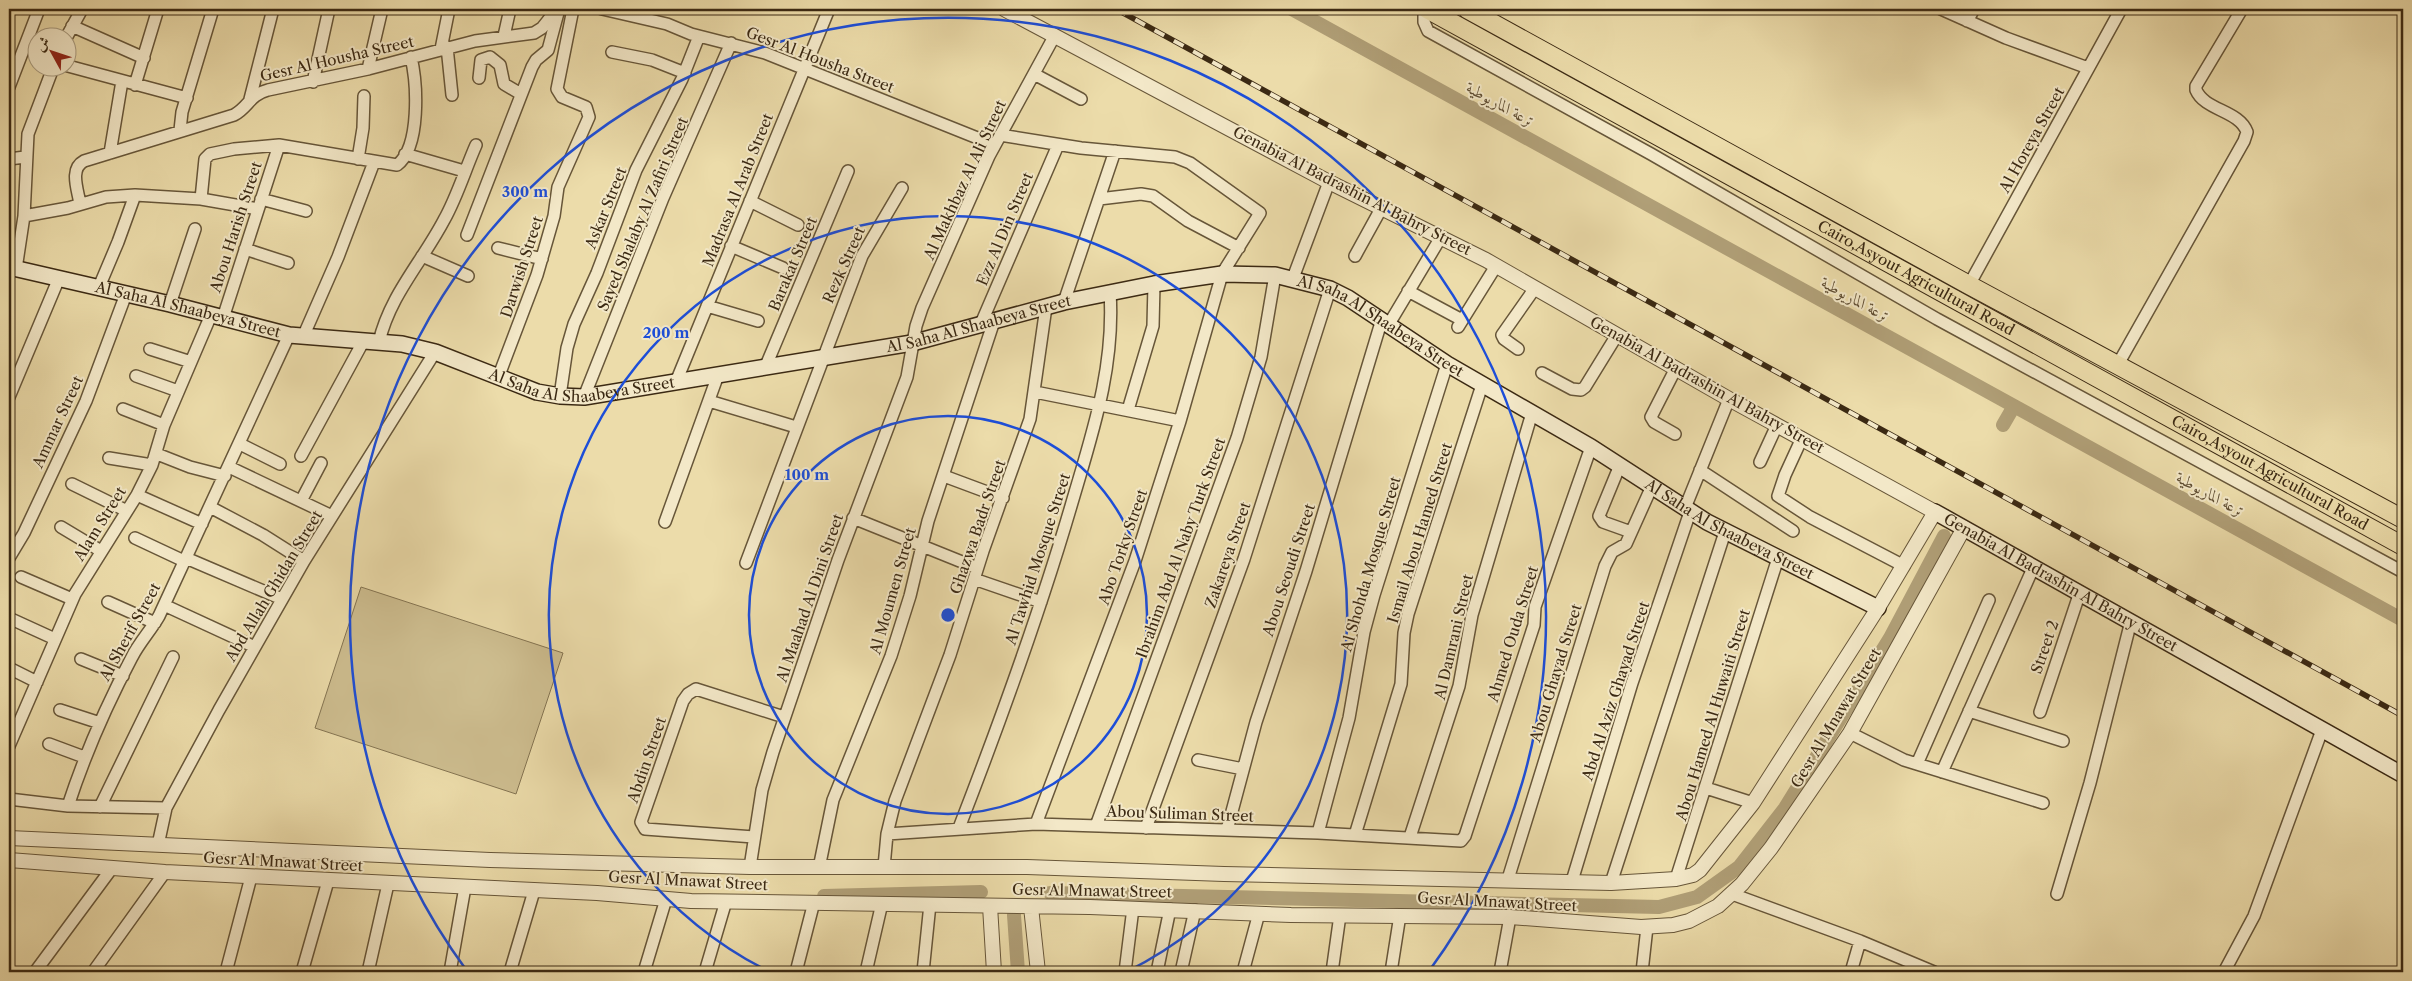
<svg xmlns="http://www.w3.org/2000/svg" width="2412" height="981" viewBox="0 0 2412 981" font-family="'Libre Caslon Text',Amiri,serif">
<rect width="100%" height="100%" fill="#ecdcaa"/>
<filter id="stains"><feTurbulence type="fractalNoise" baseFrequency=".004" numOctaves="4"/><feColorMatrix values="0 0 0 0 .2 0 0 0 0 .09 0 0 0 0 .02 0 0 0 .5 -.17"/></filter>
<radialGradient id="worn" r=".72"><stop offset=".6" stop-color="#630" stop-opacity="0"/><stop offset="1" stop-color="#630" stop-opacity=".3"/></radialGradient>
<!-- green -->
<path fill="#cebe90" stroke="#847452" d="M361 587 563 653 516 794 315 728Z"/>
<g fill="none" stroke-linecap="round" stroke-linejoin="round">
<!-- canal -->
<path stroke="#b09f77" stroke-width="14" d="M1292 9 2403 620
M2003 425 2014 406
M1050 893 1659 907 1697 897 1739 867 1785 808 1890 638 1944 536
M824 896 981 892
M1014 915 1018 972"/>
<!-- minor casing -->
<g stroke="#675639" stroke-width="14">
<path id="minor" d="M602 9 667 24 691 34 765 53 995 145
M1424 9V22L1428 31 1651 154 1937 319 2403 572
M1941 9 2006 38 2088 68
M1967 21 1974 9
M72 26 144 58
M504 36 510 9
M66 38 82 9
M447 47 452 95
M441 49 449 9
M612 52 652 60 685 73
M68 66 187 98
M368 69 382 9
M1034 74 1081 99
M479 78 481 60 490 57 500 65 504 84 521 94
M313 82 329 9
M135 85 158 9
M9 87 39 9
M250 99 273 9
M180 130 182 112 213 9
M1000 135 1081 148 1175 157 1190 163 1260 213 1222 274 1180 421 1135 561 1036 824
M110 153 122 81
M405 154 464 171
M9 159 25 157
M358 159 363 128 364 96
M201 199 205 159 210 154 234 149 279 145 397 165C421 147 417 83 411 57
M261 199 306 211
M1099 199 1141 194 1153 196 1188 221 1239 248
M750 201 798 225
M80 204C78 190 69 169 84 161L234 115C249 107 249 95 268 90L368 69 475 41 534 33 542 28 557 9
M24 216 68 208 106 197 135 195 201 199 258 209
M467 235 532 67 536 60 548 50 559 9
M731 246 783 268
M498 248 542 259
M245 249 288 263
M422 256 468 276
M1355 256 1382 207
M16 269 24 216 28 134 53 68
M1293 278 1329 182
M1969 285 2121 9
M99 287 118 242 135 195
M1408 291 1462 320
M1064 302 1115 151
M170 304 195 229
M707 306 758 321
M223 318 279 145
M1389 324 1441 237
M980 326 1058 145
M1458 327 1496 266
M303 337 338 257 374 162
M379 342C390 295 422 262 444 220 457 197 465 170 476 145
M150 349 191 362
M1518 349 1504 339 1502 335 1535 288
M2117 366 2244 141 2247 132C2239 110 2205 111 2196 90V86L2242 9
M765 368 848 171
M1542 373 1572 389 1581 390 1585 387 1617 335
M136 376 178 391
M498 378 537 275 554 216 558 187 589 117 586 107 562 97 557 89 573 9
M676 382 829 9
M1035 392 1180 421
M560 396 567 348 574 324 597 273 636 170 682 79 699 36
M9 397 59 278
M584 397 663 198 731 43
M709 401 796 427
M123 409 164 425
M1128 410 1153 326 1154 284
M1675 434 1654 422 1651 417 1676 368
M1802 438 1785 475 1778 496 1810 517 1904 566
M240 444 280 464
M157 454 190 467 225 476
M301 456 363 342
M109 458 152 465
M1760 462 1777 425
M1620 465 1599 516 1603 522 1631 532
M229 467 332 516
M1700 470 1793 531
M944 476 1003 498
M72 484 127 511
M137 495 202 524
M301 501 321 463
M210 507 263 535 304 561
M1685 508 1729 399
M853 518 977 568
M665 522 718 375
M61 527 101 551
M135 538 184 561
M9 558 24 533 86 401 126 294
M186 558 282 599
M746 563 862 256 902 188
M21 577 72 599
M974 579 1041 602
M108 602 155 623
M164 605 255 647
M9 618 55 639
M81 659 123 676
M9 668 37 682
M60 710 100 723
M1969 711 2063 741
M2040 712 2080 592
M1850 733 1904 760 2043 803
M49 744 84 757
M9 746 75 594 137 495 152 465 164 425 211 315
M1198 760 1243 769
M1917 764 1989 600
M1942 772 2034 566
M1706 788 1753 803
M9 799 68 806 166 808
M68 806C85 754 106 706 132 657 139 643 151 630 159 616L289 335
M100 807 173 657
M1096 826 1237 438 1261 357 1275 275
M959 828C1000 722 1039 615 1071 506 1092 434 1115 368 1110 292
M1146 828 1244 559 1330 289
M1227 830 1256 722 1306 571 1382 319
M1318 833 1349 718 1364 632 1374 595 1447 364
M887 834 1036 824 1318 833 1461 841 1465 836 1534 625 1535 607 1591 447
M1355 835 1401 684 1404 633 1408 614 1482 385
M754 837 645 829 641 822 683 701 688 694 696 689 784 717
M1410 837 1459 686 1472 615 1532 413
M158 845 166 808 219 710 304 561 435 352
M750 867 762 790 773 752 838 560 907 377 916 326 922 308 989 156 1055 35
M884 867 887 834 895 801 950 655 983 551 1030 419 1046 307
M819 868 833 800 891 656 910 596 928 521 994 321
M1508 879 1605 566 1612 552 1626 544 1652 486
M1676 879 1778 558
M1572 881 1632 683 1690 512
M1611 883 1725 532
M1732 894 1860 941 1934 972
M2057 894 2090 783 2131 621
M35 972 112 868
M93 972 165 872
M226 972 251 877
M302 972 328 881
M368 972 388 884
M450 972 465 887
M510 972 534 891
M644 972 666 899
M705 972 726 901
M796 972 814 902
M866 972 882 903
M923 972 930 904
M1125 972 1133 908
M1157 972 1170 909
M1181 972 1195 910
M1243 972 1259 913
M1332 972 1340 915
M1391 972 1400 915
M1500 972 1510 917
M1642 972 1647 927
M1851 972 1860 941
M2224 972 2254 916 2322 730"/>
</g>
<!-- tertiary casing -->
<g stroke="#675639" stroke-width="16">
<path id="tertiary" d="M9 838 490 860 750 867H1027L1224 874 1611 883 1676 879 1693 875 1700 870 1753 803 1878 608 1935 512 1729 399 1486 260 1329 182 1004 9
M9 860 165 872 597 893 691 901 1090 907 1291 915 1510 917 1641 927 1673 925 1689 921 1718 906 1742 884 1771 848 1850 733 1964 528
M990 906 994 972
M1031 907 1038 972"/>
</g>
<!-- secondary casing -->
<g stroke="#3b2913" stroke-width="18">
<g id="secondary">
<path id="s1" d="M9 267 170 304 289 335 402 344 435 352 537 392 560 396 584 397 912 343 1064 302 1154 284 1222 274 1275 275 1330 289 1348 298 1447 364 1591 447 1707 522 1878 608"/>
<path id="s2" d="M1935 512 2403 775"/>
</g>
</g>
<!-- trunk casing -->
<g stroke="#3b2913" stroke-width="20">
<g id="trunk">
<path id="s3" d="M1427 9 2403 546"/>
<path d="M1467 9 1969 285 2403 519"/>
</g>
</g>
<!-- minor -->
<use href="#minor" stroke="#f3e8c8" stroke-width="11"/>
<!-- tertiary -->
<use href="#tertiary" stroke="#f3e8c8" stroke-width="14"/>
<!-- secondary -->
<use href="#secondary" stroke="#f3e8c8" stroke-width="15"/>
<!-- trunk -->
<use href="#trunk" stroke="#ecdcaa" stroke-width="18"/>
<!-- rail casing -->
<g stroke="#3b2913" stroke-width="5.5">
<path id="rail" d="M1116 9 2403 716"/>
</g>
<!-- rail -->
<use href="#rail" stroke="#f3e8c8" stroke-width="4" stroke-dasharray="11" stroke-linecap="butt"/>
</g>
<!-- distance rings -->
<g fill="none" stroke="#1d4ed8" stroke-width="2.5">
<circle cx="948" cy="615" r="199"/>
<path d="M770 972A399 399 0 1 1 1126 972"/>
<path d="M467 971A598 598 0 1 1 1429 971"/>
</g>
<g text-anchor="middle" stroke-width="4" stroke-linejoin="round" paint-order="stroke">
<!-- street labels -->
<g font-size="15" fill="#3b2913" stroke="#f3e8c8">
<text transform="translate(337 59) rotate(-13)" y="5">Gesr Al Housha Street</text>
<text transform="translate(820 60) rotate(21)" y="5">Gesr Al Housha Street</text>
<text transform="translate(2032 140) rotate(-61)" y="5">Al Horeya Street</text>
<text transform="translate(965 180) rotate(-65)" y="5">Al Makhbaz Al Ali Street</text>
<text transform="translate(738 190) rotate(-68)" y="5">Madrasa Al Arab Street</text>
<text transform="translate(1352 191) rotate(27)" y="5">Genabia Al Badrashin Al Bahry Street</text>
<text transform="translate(606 208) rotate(-68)" y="5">Askar Street</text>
<text transform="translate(643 214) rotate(-67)" y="5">Sayed Shalaby Al Zafiri Street</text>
<text transform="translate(236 227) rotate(-72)" y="5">Abou Harish Street</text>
<text transform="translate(1005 229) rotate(-67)" y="5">Ezz Al Din Street</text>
<text transform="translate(793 264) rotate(-67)" y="5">Barakat Street</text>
<text transform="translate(844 265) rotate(-66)" y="5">Rezk Street</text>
<text transform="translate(522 267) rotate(-72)" y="5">Darwish Street</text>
<text dy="5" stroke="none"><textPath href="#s3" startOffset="558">Cairo,Asyout Agricultural Road</textPath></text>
<text dy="5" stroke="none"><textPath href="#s1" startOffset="184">Al Saha Al Shaabeya Street</textPath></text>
<text dy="5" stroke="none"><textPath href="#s1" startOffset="994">Al Saha Al Shaabeya Street</textPath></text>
<text dy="5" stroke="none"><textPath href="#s1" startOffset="1414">Al Saha Al Shaabeya Street</textPath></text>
<text dy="5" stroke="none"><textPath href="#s1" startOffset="589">Al Saha Al Shaabeya Street</textPath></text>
<text transform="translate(1707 385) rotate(29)" y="5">Genabia Al Badrashin Al Bahry Street</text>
<text transform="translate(58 422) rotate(-65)" y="5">Ammar Street</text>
<text dy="5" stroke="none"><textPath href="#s3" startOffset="962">Cairo,Asyout Agricultural Road</textPath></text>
<text transform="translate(100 524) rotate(-58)" y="5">Alam Street</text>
<text transform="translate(978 527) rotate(-71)" y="5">Ghazwa Badr Street</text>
<text dy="5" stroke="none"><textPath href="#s1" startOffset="1819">Al Saha Al Shaabeya Street</textPath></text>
<text transform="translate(1420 533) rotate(-73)" y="5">Ismail Abou Hamed Street</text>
<text transform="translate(1123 547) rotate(-71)" y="5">Abo Torky Street</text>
<text transform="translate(1181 548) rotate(-70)" y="5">Ibrahim Abd Al Naby Turk Street</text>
<text transform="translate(1228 555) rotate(-71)" y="5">Zakareya Street</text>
<text transform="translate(1038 559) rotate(-72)" y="5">Al Tawhid Mosque Street</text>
<text transform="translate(1371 564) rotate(-74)" y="5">Al Shohda Mosque Street</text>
<text transform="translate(1289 570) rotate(-72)" y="5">Abou Seoudi Street</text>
<text dy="5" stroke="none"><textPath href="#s2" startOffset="144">Genabia Al Badrashin Al Bahry Street</textPath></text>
<text transform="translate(274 586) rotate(-59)" y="5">Abd Allah Ghidan Street</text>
<text transform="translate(893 591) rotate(-74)" y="5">Al Moumen Street</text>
<text transform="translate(810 598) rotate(-71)" y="5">Al Maahad Al Dini Street</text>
<text transform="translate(130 632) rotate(-61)" y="5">Al Sherif Street</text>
<text transform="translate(1513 634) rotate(-73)" y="5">Ahmed Ouda Street</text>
<text transform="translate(1454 637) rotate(-77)" y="5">Al Damrani Street</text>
<text transform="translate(2045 647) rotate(-71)" y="5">Street 2</text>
<text transform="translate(1556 673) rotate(-73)" y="5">Abou Ghayad Street</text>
<text transform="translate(1616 691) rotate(-72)" y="5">Abd Al Aziz Ghayad Street</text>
<text transform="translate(1713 715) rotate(-73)" y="5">Abou Hamed Al Huwaiti Street</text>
<text transform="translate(1836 718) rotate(-59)" y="5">Gesr Al Mnawat Street</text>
<text transform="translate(647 760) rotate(-71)" y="5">Abdin Street</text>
<text transform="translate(1180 814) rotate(2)" y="5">Abou Suliman Street</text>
<text transform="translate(283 862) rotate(3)" y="5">Gesr Al Mnawat Street</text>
<text transform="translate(688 881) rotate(3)" y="5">Gesr Al Mnawat Street</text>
<text transform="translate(1092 891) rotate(1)" y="5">Gesr Al Mnawat Street</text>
<text transform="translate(1497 902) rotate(3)" y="5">Gesr Al Mnawat Street</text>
</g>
<!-- water labels -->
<g font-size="16" font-style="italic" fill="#5e4c31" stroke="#f3e8c8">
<text transform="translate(1501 104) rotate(29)" y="6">ترعة الماريوطية</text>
<text transform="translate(1856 299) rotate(29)" y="6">ترعة الماريوطية</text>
<text transform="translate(2211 494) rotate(29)" y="6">ترعة الماريوطية</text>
</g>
</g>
<circle cx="948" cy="615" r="8" fill="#1d4ed8" stroke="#f3e8c8" stroke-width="2.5"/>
<g font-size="15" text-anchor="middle" font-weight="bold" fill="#1d4ed8" stroke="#f3e8c8" stroke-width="4" stroke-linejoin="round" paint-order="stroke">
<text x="525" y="197">300 m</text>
<text x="666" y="338">200 m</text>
<text x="807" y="480">100 m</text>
</g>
<!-- margin -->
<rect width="2412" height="981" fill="none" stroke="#ecdcaa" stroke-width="30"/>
<rect x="10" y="10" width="2392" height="961" fill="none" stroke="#3b2913" stroke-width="2.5"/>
<rect x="15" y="15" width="2382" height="951" fill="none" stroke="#3b2913"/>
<!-- north arrow -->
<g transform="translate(52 52) rotate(310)"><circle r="24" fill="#f3e8c8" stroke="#a99c80"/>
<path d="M0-4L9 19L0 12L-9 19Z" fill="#8f2418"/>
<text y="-8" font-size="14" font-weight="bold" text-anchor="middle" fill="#3b2913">ش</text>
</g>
<rect width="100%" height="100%" filter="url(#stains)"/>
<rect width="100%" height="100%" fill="url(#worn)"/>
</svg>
